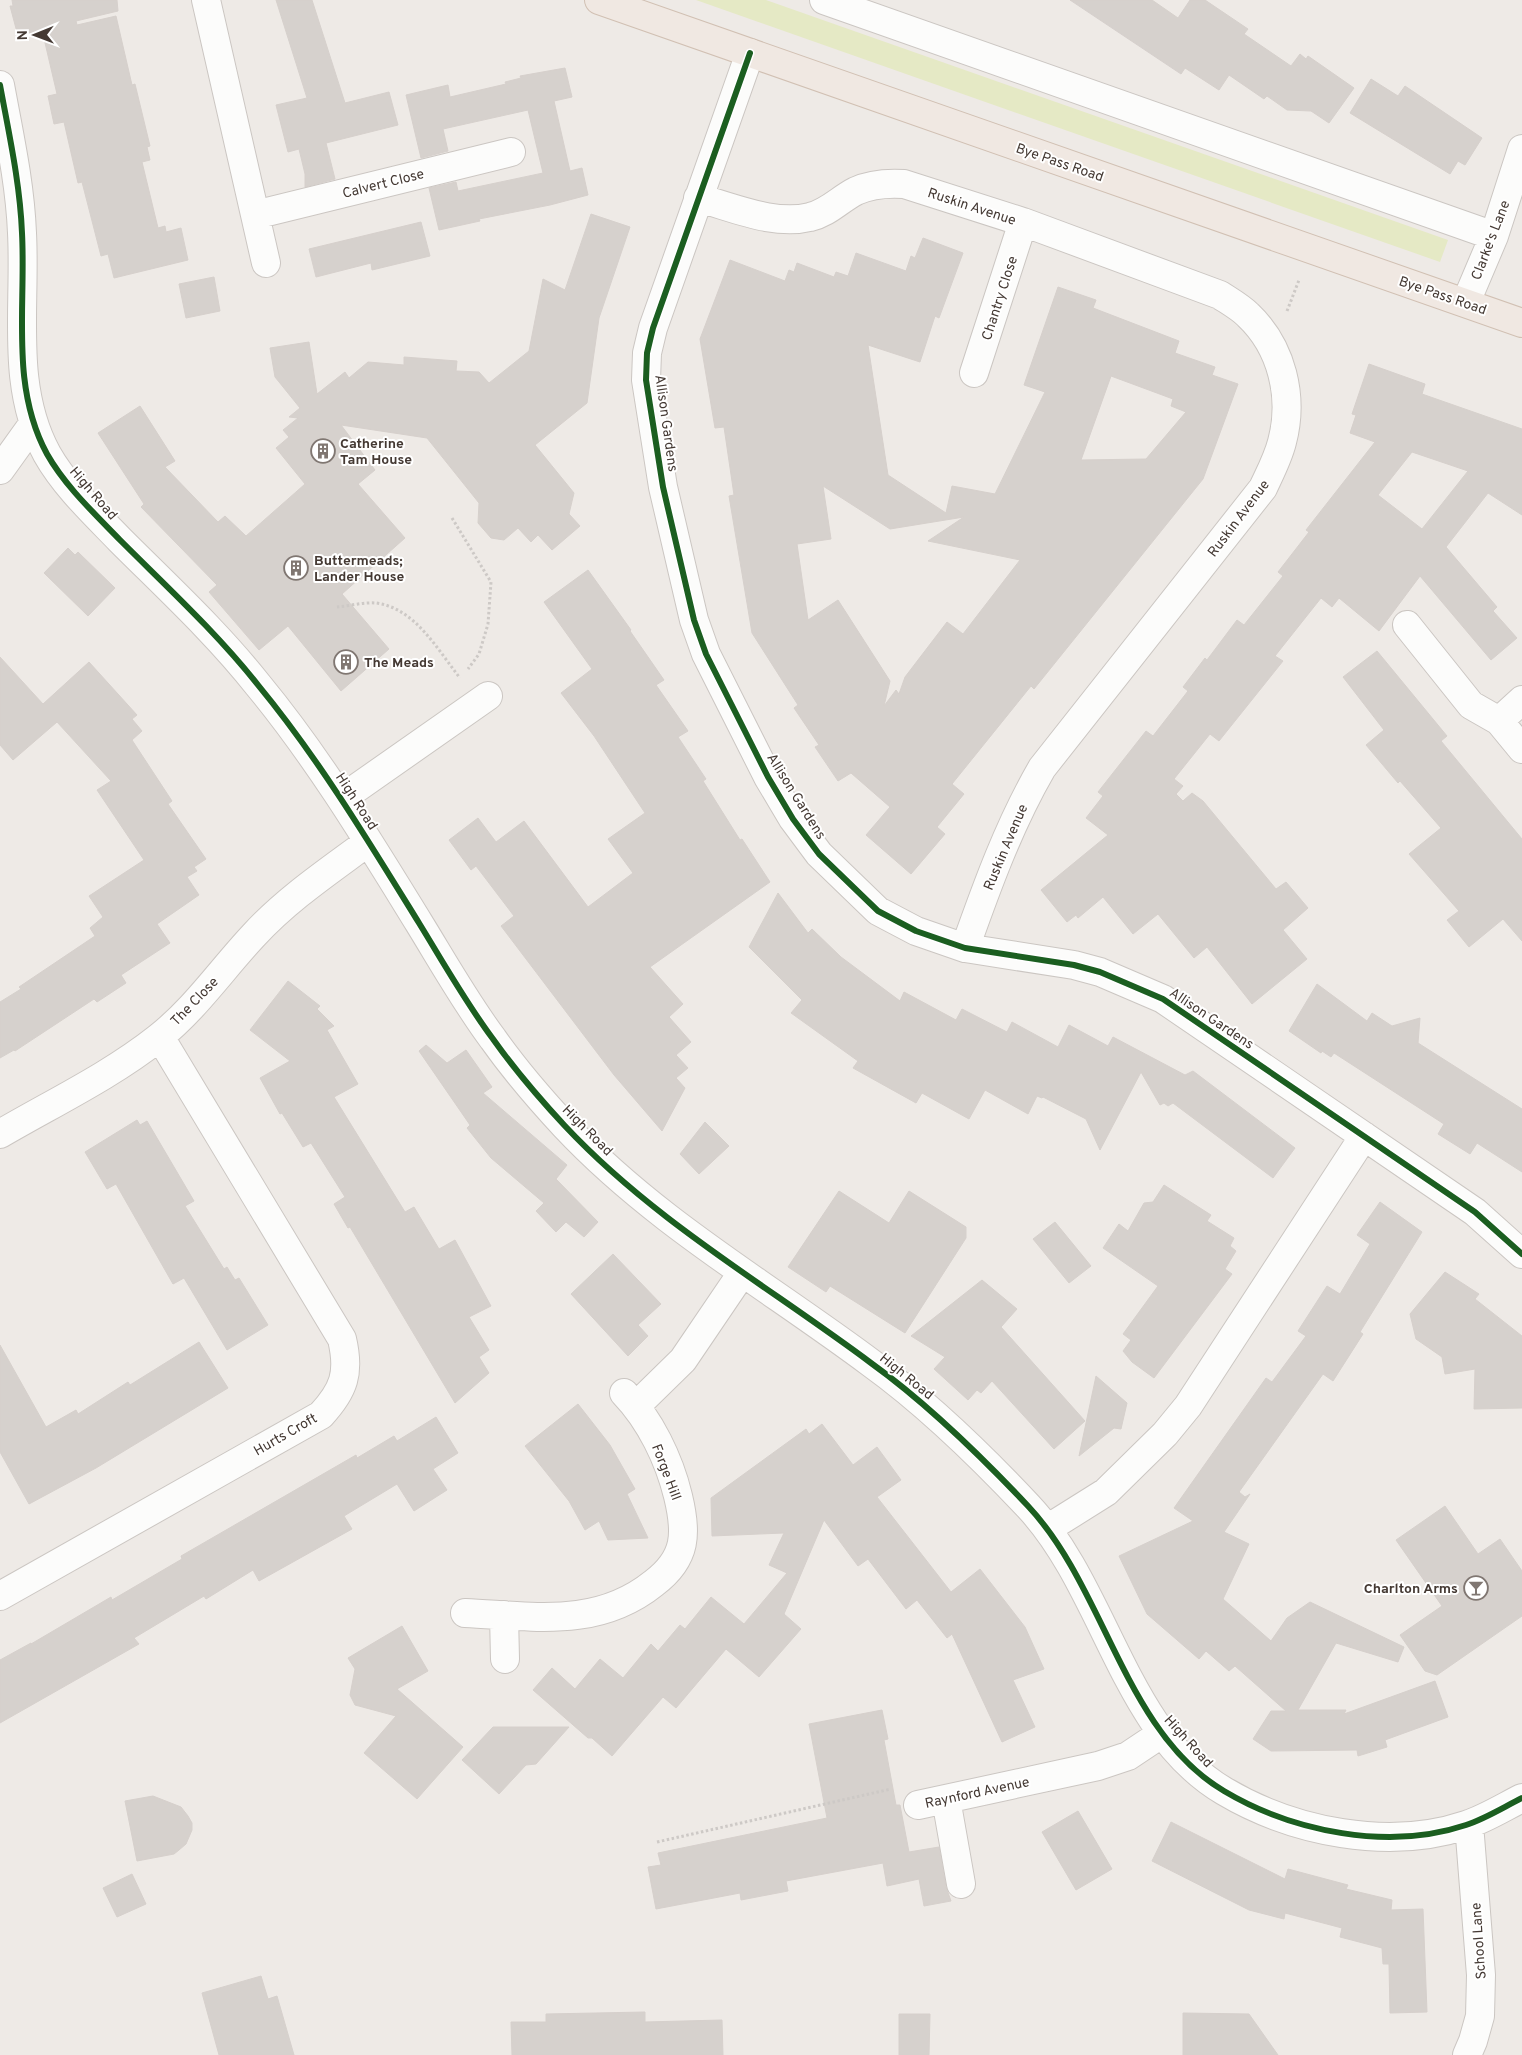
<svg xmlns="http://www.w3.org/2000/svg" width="1522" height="2055" viewBox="0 0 1522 2055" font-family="Overpass,sans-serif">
<rect width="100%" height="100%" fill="#eeeae6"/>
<!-- green -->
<path fill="#e5e9c5" d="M696 0H766L1448 240 1440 262Z"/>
<!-- building -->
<path fill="#d6d1cd" stroke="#d6d0cc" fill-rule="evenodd" d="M12 0H117L118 11 76 21 77 25 116 16 132 85 135 84 150 146 147 147 150 160 142 162 158 228 165 226 166 232 181 228 188 260 114 278 108 254 101 256 82 182 78 183 64 122 54 124 48 96 57 94 42 30 18 36 10 6H13Z
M276 0H312L345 103 389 92 398 125 326 143 335 179 305 187V174L299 149 288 152 276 105 307 98Z
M1070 0H1152L1178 18 1190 0H1205L1248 29 1244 34 1291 66 1300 54 1306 59 1308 56 1354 88 1329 123 1311 111 1287 110 1267 96 1264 99 1229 75 1219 90 1185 68 1181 74Z
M565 68 572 97 554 101 570 171 582 168 588 195 550 205 479 219 480 221 439 230 429 188 456 182 458 191 543 173 528 110 443 129 448 151 421 158 406 95 448 85 450 97 506 84 505 82 521 78 520 76Z
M1371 79 1398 96 1405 86 1482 138 1465 165 1458 161 1450 174 1350 113Z
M591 214 630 227 599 318 587 403 535 445 574 493 569 514 580 526 552 550 538 535 531 542 518 528 504 540 491 538 478 523 479 503 427 438 341 425 375 470 358 484 405 538 342 594 389 649 341 691 288 626 259 650 209 592 217 585 141 507 144 504 98 433 140 406 175 461 165 467 218 522 225 516 246 536 305 484 276 448 289 437 283 430 298 418 289 417 300 408 275 377 270 348 309 342 317 394 345 372 349 378 368 362 404 365V357L457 361 456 371 479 372 489 383 529 351 543 279 565 290Z
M421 222 430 256 372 270 371 263 316 277 309 249Z
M923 238 963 253 939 318 935 316 920 362 868 345 888 475 946 513 952 486 995 494 1045 392 1024 385 1058 287 1096 300 1093 308 1179 341 1175 353 1215 367 1212 375 1238 384 1203 479 1034 689 1031 686 952 784 964 794 937 827 945 834 911 874 866 835 890 807 851 773 838 781 815 747 819 745 794 708 798 705 752 633 729 496 734 495 724 427 715 428 700 339 730 260 785 281 789 270 794 272 797 263 834 277 836 272 848 276 856 253 906 271 911 256 915 258ZM1111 376 1173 399 1171 406 1186 412 1146 459 1081 460ZM823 486 890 529 964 517 928 541 1020 560 963 634 947 622 905 677 899 694 896 690 884 706 890 681 838 600 808 620 797 544 831 539Z
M214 277 220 311 186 318 179 284Z
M1369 364 1425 384 1422 394 1522 429V515L1488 493 1446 547 1497 607 1493 611 1517 638 1491 660 1420 576 1379 631 1339 598 1332 607 1321 598 1275 656 1283 661 1219 741 1210 734 1174 779 1183 786 1176 794 1183 801 1192 793 1203 801 1276 889 1286 882 1308 908 1283 930 1307 959 1252 1004 1207 947 1194 958 1158 914 1133 934 1103 897 1078 918 1076 915 1067 922 1041 890 1108 835 1086 818 1103 796 1098 792 1146 731 1153 736 1188 691 1183 687 1205 658 1207 660 1237 620 1244 625 1283 576 1278 572 1309 532 1306 530 1375 442 1350 433 1356 415 1352 414ZM1412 452 1468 471 1422 529 1378 495Z
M68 548 75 555 78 552 115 588 88 616 44 573Z
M588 570 631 630 630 631 664 680 656 685 688 731 678 737 706 779 703 781 740 840 742 839 770 882 650 967 683 1004 669 1017 691 1042 676 1055 688 1068 676 1078 685 1088 662 1131 614 1075 501 926 514 916 476 866 471 870 449 840 478 818 496 842 524 821 588 907 633 873 608 839 645 813 594 736 561 693 592 669 544 602Z
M1377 651 1447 736 1441 741 1522 839V941L1503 919 1469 947 1447 920 1459 911 1409 854 1441 828 1400 781 1398 783 1366 745 1384 730 1343 677Z
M0 657 43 704 89 662 137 715 132 719 142 731 132 740 172 801 168 804 206 859 194 867 197 871 187 877 199 895 157 924 170 943 121 975 126 983 97 1002 94 999 15 1051 14 1050 0 1058V1002L21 989 19 987 95 936 90 928 103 917 89 896 144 860 97 790 111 781 57 722 13 760 0 745Z
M778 893 808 933 812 929 841 957 900 1001 904 992 956 1020 962 1009 1007 1032 1012 1022 1058 1047 1069 1025 1108 1046 1113 1037 1185 1075 1193 1071 1295 1148 1273 1178 1173 1103 1168 1106 1164 1103 1160 1105 1141 1072 1100 1150 1086 1119 1043 1097 1042 1098 1037 1096 1028 1114 985 1090 969 1119 922 1093 916 1103 853 1068 858 1061 791 1013 802 1000 749 947Z
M288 981 320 1006 317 1009 334 1026 327 1030 358 1084 334 1097 405 1212 414 1207 439 1249 455 1240 491 1306 469 1317 489 1350 479 1357 489 1373 455 1403 350 1227 348 1228 334 1204 345 1197 311 1143 303 1147 282 1113 280 1114 260 1078 290 1061 250 1030Z
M1317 984 1367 1021 1372 1013 1392 1026 1420 1018 1418 1043 1522 1109V1172L1477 1143 1470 1154 1438 1134 1444 1124 1334 1053 1331 1057 1322 1051 1321 1053 1289 1031Z
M426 1045 447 1063 466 1050 492 1087 483 1093 567 1165 556 1179 598 1222 584 1237 566 1222 556 1232 536 1211 544 1203 491 1158 467 1128 470 1125 419 1051Z
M137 1120 140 1125 147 1121 194 1201 185 1206 224 1269 227 1267 235 1280 239 1278 268 1325 227 1350 184 1278 173 1284 116 1184 107 1189 85 1152Z
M705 1122 729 1146 699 1174 680 1154Z
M1164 1185 1211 1215 1207 1221 1234 1238 1230 1246 1236 1251 1225 1269 1232 1274 1154 1378 1132 1362 1123 1351 1131 1340 1123 1334 1158 1286 1103 1248 1119 1224 1128 1231 1144 1203 1153 1202Z
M839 1191 889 1223 909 1191 966 1227V1238L905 1333 830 1286 826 1292 788 1267Z
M1380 1202 1422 1232 1360 1332 1363 1334 1333 1381 1323 1374 1239 1492 1245 1497 1250 1494 1224 1532 1249 1544 1223 1599 1271 1641 1287 1618 1310 1602 1404 1647 1398 1662 1336 1643 1298 1710H1346L1344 1714 1435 1681 1448 1717 1385 1740 1387 1747 1358 1756 1357 1750 1271 1751 1253 1739 1271 1711H1286L1235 1666 1229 1671 1206 1651 1199 1659 1147 1614 1119 1556 1193 1521 1174 1508 1266 1378 1272 1382 1306 1336 1298 1331 1327 1286 1340 1294 1370 1244 1357 1235Z
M1055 1222 1091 1266 1069 1283 1033 1239Z
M613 1254 661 1304 638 1325 648 1336 628 1356 571 1294Z
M1445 1272 1479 1294 1475 1299 1522 1336V1408L1474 1409 1475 1369 1445 1374 1442 1357 1416 1339 1410 1314Z
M982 1280 1017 1309 1001 1327 1085 1421 1054 1449 992 1381 981 1393 977 1390 968 1400 934 1369 945 1357 911 1336Z
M199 1342 228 1388 96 1468 29 1504 0 1452V1345L46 1427 76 1410 78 1414 128 1382 130 1385Z
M1096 1376 1127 1403 1121 1429 1114 1428 1079 1456Z
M578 1404 610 1445 635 1489 627 1494 648 1538 608 1540 599 1521 585 1530 569 1501 525 1446Z
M436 1417 458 1453 433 1469 447 1490 414 1511 397 1484 344 1516 352 1529 259 1581 253 1570 206 1599 204 1596 134 1638 139 1644 0 1723V1660L31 1643V1644L111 1597 112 1600 182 1559 181 1556 356 1455 357 1458 394 1436 397 1441Z
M822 1424 853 1465 877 1447 901 1480 877 1497 951 1592 980 1569 1025 1627 1044 1669 1013 1680 1035 1727 1002 1742 952 1634 947 1638 917 1600 906 1609 868 1559 858 1566 824 1520 784 1614 801 1629 759 1677 726 1649 676 1708 663 1697 612 1756 592 1738H588L533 1690 552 1668 575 1689 600 1659 623 1678 651 1644 658 1651 680 1625 685 1629 711 1597 744 1624 787 1573 769 1565 784 1533 712 1536 711 1498 806 1429 809 1434Z
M1445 1506 1478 1554 1500 1539 1522 1571V1616L1437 1675 1425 1671 1400 1635 1442 1606 1396 1540Z
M402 1626 428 1671 397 1689 463 1747 417 1799 364 1753 396 1716 355 1705 350 1695 355 1669 348 1658Z
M882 1710 888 1739 884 1740 896 1805H900L909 1852 939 1847 946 1887 951 1901 924 1906 919 1879 887 1886 883 1863 786 1881 788 1891 741 1900 740 1893 656 1909 648 1867 661 1865 658 1853 827 1818 809 1724Z
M493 1727H569L536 1764 526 1765 499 1794 462 1760Z
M153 1796 181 1807 188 1816 192 1823V1830L186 1844 179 1850 174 1854 137 1861 125 1801Z
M1078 1811 1112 1869 1076 1890 1042 1832Z
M1171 1822 1285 1879 1288 1869 1348 1885 1346 1889 1392 1900 1391 1910 1423 1909 1427 2012 1390 2013 1389 1964H1383L1382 1948 1340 1937 1342 1928 1285 1913 1284 1919 1249 1910 1152 1861Z
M132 1874 146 1904 117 1917 103 1888Z
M261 1976 268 1999 277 1996 294 2055H219L202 1993Z
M645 2012V2022L722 2020 723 2055H512L511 2022H546V2014Z
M1183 2013 1249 2014 1278 2055H1183Z
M899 2014H930L929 2055H899Z"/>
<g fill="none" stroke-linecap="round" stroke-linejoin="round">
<!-- minor casing -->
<g stroke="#cbc6c2" stroke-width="30">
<path id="minor" d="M206 0 266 263
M824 0 1494 236
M750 53 653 328 647 353 646 380 663 487 694 620 706 654 768 777 793 819 819 854 878 911 916 931 965 948 1074 965 1100 972 1163 999 1475 1212 1522 1254
M0 85C9 134 20 183 22 233 26 308 10 386 47 454 65 486 95 514 120 540 167 587 217 633 258 685 319 759 369 842 419 923 443 962 466 1003 493 1039 515 1070 539 1098 565 1126 654 1221 768 1286 871 1363 928 1404 980 1455 1028 1506 1106 1589 1124 1732 1224 1791 1293 1832 1389 1851 1466 1825 1485 1819 1504 1807 1522 1798
M698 198C733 207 774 226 810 217 828 213 840 199 856 191 871 184 888 183 904 184L1023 222 1220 295C1229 301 1240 307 1248 315 1282 347 1294 397 1282 442 1278 458 1270 473 1263 488L1042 768C1009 825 987 886 965 948
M255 215 511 152
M1466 302 1494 236 1522 149
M974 373 1023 222
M0 470 33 424
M1407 625 1471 705 1499 721
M1522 700 1499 721 1522 749
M341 799 488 696
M0 1134C53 1103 110 1076 158 1038 195 1009 222 969 254 935 287 899 329 871 368 842
M636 1406 683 1360 742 1273
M1047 1529 1106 1492 1165 1434 1188 1406 1364 1136
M0 1596 321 1415C344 1390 350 1373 342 1339L160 1037
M465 1613C533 1616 597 1629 654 1583 687 1558 687 1533 678 1496 669 1459 650 1420 624 1393
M504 1615 505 1659
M946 1799 961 1884
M918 1805 1098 1766 1128 1756 1161 1734
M1467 2055 1473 2041 1480 2016 1481 1975 1469 1824"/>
</g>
<!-- major casing -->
<g stroke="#d1c0b3" stroke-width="30">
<path id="major" d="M599 0 1522 323"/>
</g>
<!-- path -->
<path stroke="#cdc9c6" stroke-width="3" stroke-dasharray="2.5 2.5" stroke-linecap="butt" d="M1287 311 1299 280
M452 518 491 582 488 624 479 654 468 669
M337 607C349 606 364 602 376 603 415 608 437 649 460 678
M657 1842 891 1789"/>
<!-- minor -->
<use href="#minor" stroke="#fcfcfb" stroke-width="28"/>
<!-- major -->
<use href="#major" stroke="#f0e8e2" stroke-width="28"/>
<!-- cycleway casing -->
<g stroke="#fff" stroke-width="9">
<path id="cycleway" d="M750 53 653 328 647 353 646 380 663 487 694 620 706 654 768 777 793 819 819 854 878 911 916 931 965 948 1074 965 1100 972 1163 999 1475 1212 1522 1254
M0 85C9 134 20 183 22 233 26 308 10 386 47 454 65 486 95 514 120 540 167 587 217 633 258 685 319 759 369 842 419 923 443 962 466 1003 493 1039 515 1070 539 1098 565 1126 654 1221 768 1286 871 1363 928 1404 980 1455 1028 1506 1106 1589 1124 1732 1224 1791 1293 1832 1389 1851 1466 1825 1485 1819 1504 1807 1522 1798"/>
</g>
<!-- cycleway -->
<use href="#cycleway" stroke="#1b5e20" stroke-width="6"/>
</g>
<!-- icons -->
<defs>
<g id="building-ring" transform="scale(1.25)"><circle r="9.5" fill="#fff" stroke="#807772" stroke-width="1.5"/><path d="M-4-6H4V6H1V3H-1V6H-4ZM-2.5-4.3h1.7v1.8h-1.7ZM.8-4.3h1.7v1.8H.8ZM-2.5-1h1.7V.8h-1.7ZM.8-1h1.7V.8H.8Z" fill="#807772"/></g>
<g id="bar-ring" transform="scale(1.25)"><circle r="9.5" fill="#fff" stroke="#807772" stroke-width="1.5"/><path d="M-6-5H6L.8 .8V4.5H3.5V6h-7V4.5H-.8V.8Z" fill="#807772"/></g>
</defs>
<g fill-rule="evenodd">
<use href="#building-ring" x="323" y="451"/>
<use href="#building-ring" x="296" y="568"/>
<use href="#building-ring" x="346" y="662"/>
<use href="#bar-ring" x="1476" y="1588"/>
</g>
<g text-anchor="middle" stroke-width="4" stroke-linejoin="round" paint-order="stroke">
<!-- street labels -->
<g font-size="14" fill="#443933" stroke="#fff">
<text transform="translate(1060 162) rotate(19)" y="5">Bye Pass Road</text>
<text transform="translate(383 183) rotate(-14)" y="5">Calvert Close</text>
<text transform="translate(972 206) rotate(18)" y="5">Ruskin Avenue</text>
<text transform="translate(1490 240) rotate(-69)" y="5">Clarke's Lane</text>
<text transform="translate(1443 295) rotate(19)" y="5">Bye Pass Road</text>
<text transform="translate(999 298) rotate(-72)" y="5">Chantry Close</text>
<text transform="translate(667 423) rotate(82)" y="5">Allison Gardens</text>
<text transform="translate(94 493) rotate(49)" y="5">High Road</text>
<text transform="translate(1238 518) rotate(-53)" y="5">Ruskin Avenue</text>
<text transform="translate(797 796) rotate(58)" y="5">Allison Gardens</text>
<text transform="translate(357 801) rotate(57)" y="5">High Road</text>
<text transform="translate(1005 847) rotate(-67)" y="5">Ruskin Avenue</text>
<text transform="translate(194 1001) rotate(-46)" y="5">The Close</text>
<text transform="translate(1212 1018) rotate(34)" y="5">Allison Gardens</text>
<text transform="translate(588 1130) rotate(45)" y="5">High Road</text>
<text transform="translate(907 1376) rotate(39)" y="5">High Road</text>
<text transform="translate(285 1434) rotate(-30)" y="5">Hurts Croft</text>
<text transform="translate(667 1472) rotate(69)" y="5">Forge Hill</text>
<text transform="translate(1189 1741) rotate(48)" y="5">High Road</text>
<text transform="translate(977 1792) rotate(-12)" y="5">Raynford Avenue</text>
<text transform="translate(1478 1941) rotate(-94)" y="5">School Lane</text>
</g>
<!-- poi labels -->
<g font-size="14" font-weight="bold" fill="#443933" stroke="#fff" text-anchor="start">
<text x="340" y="448">Catherine<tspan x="340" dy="16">Tam House</tspan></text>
<text x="314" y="565">Buttermeads;<tspan x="314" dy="16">Lander House</tspan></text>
<text x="364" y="667">The Meads</text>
<text x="1458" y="1593" text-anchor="end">Charlton Arms</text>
</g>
</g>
<!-- north arrow -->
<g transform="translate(35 35) rotate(269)" stroke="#ffffff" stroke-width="4" paint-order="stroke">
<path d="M0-4L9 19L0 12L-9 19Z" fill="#443933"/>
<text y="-8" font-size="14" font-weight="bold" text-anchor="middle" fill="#443933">N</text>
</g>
</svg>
